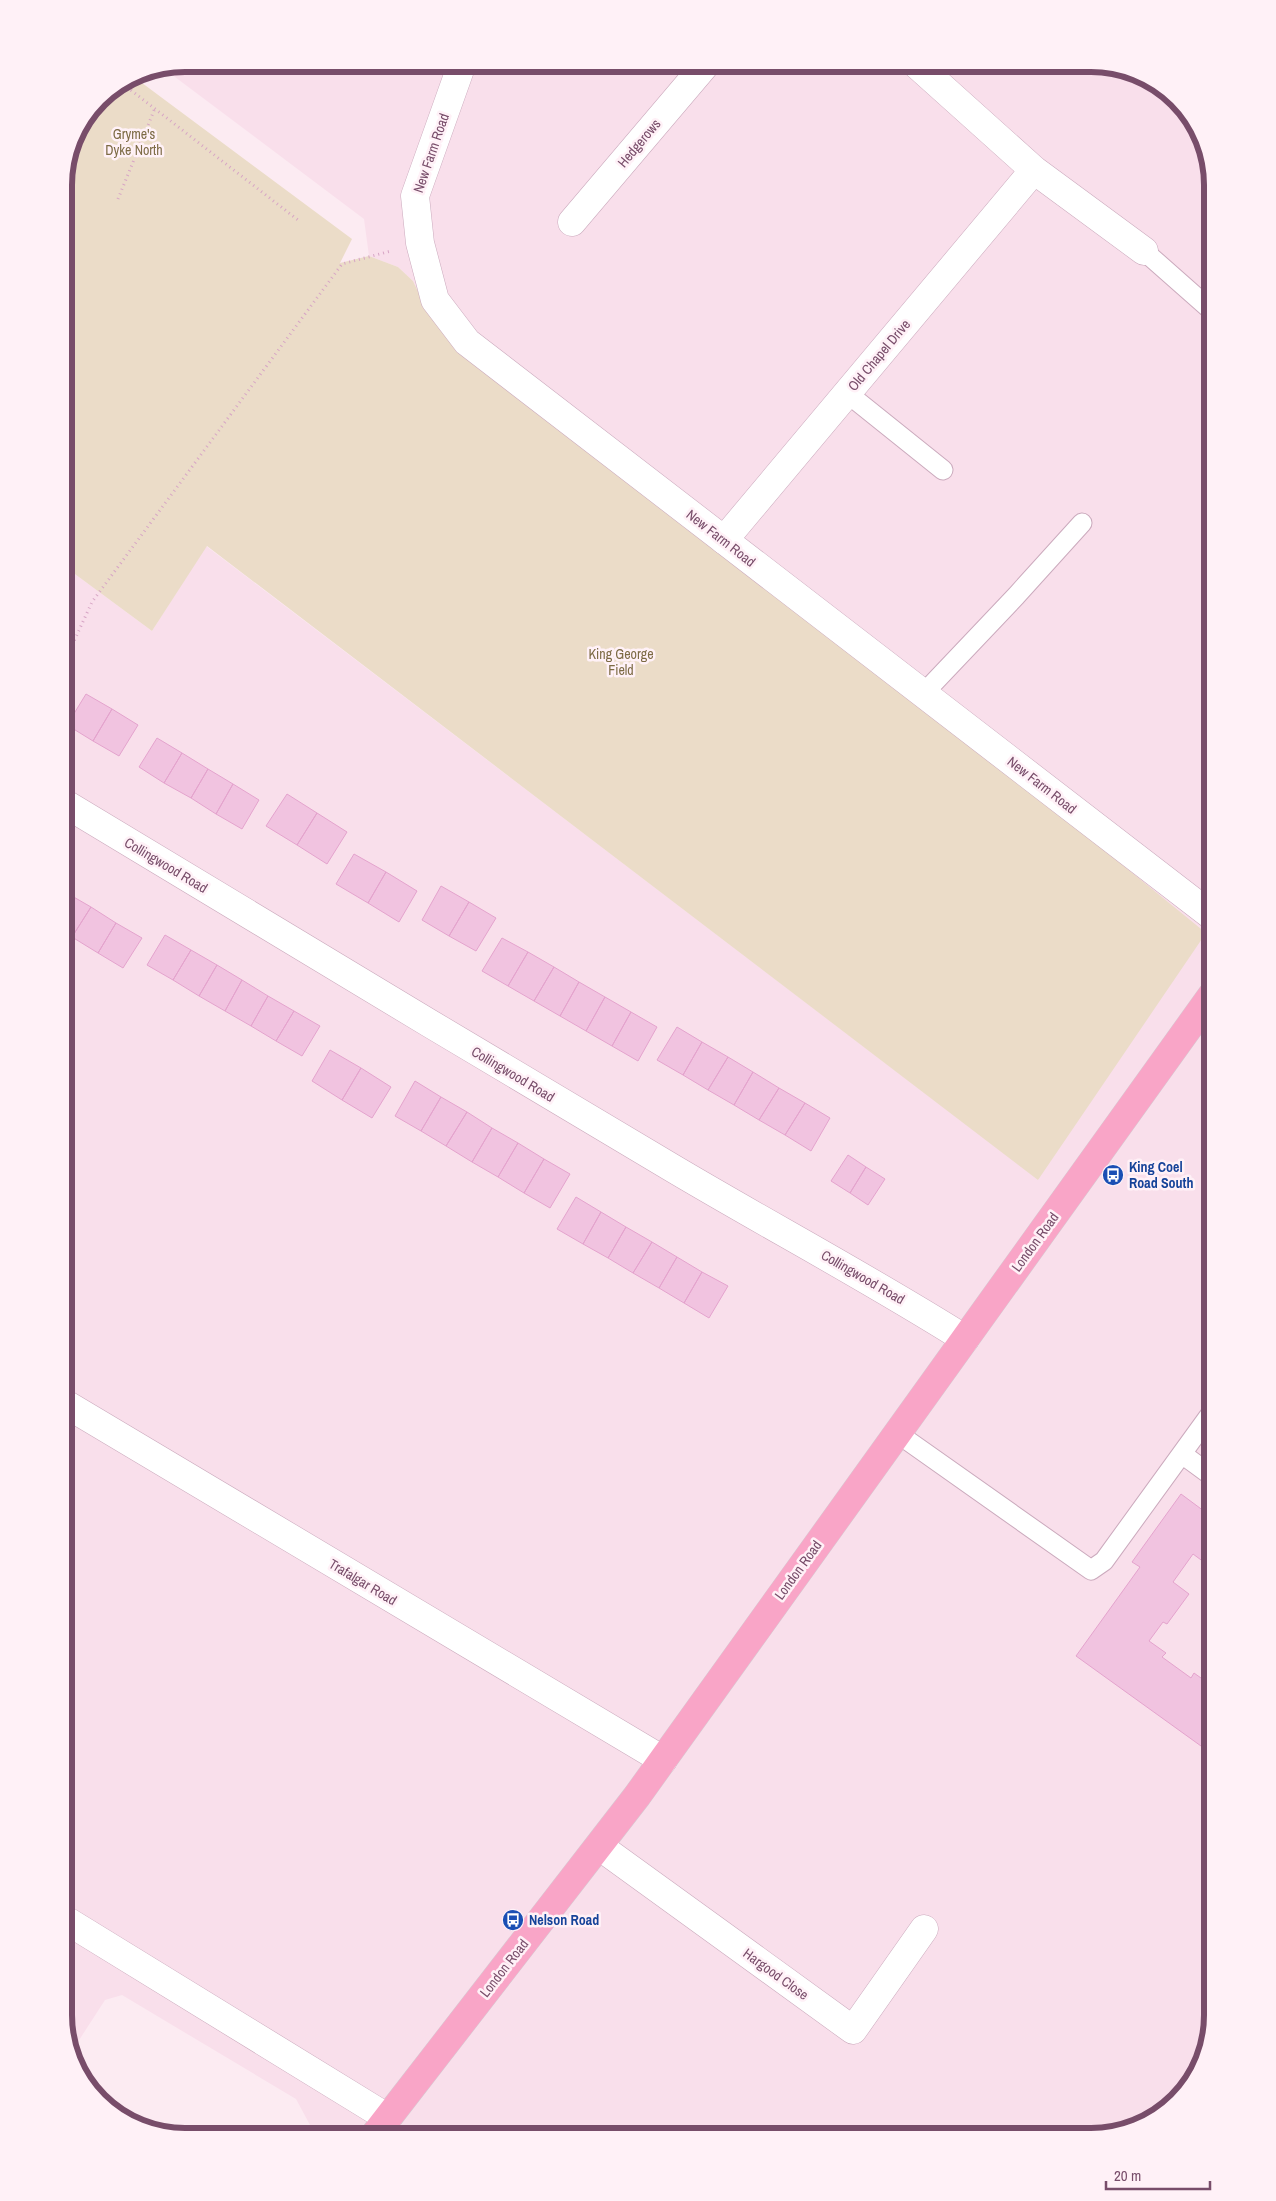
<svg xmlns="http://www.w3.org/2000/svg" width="1276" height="2201" viewBox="0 0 1276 2201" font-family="'Archivo Narrow',sans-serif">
<rect width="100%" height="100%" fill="#fcebf2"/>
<!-- residential -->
<path fill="#f9dfeb" d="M186 64H1099L1158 84 1200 132 1212 186V2016L1192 2083 1144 2125 1090 2137H309L310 2125 296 2099 122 1995 105 2000 72 2051 64 2015V566L152 631 206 546 1039 1180 423 302 413 281 398 267 369 256 364 219 163 68Z"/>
<!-- green -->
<path fill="#ebdcc8" d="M134 77 352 239 340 263 369 256 398 267 413 281 423 302 724 540 1206 933 1038 1180 207 546 152 631 64 566V178L76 132 100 99Z"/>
<!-- building -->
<path fill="#f1c3e0" stroke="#e4a3cd" d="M86 694 112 709 93 741 67 725Z
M112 709 138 725 119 756 93 741Z
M157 738 182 753 164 783 139 767Z
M182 753 208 769 191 798 164 783Z
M208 769 233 784 216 814 191 798Z
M233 784 259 800 242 829 216 814Z
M287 794 317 813 297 845 266 826Z
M317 813 347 832 327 864 297 845Z
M354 854 386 872 368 903 336 884Z
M386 872 417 891 399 922 368 903Z
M441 886 469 902 449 936 422 920Z
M65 892 91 907 72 937 64 932Z
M469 902 496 918 476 951 449 936Z
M91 907 116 923 98 953 72 937Z
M116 923 142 938 123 968 98 953Z
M165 935 191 950 173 980 147 965Z
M502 938 528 952 508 986 482 971Z
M191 950 217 965 199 996 173 980Z
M528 952 554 967 534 1001 508 986Z
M217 965 242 980 225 1011 199 996Z
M554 967 579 982 560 1016 534 1001Z
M242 980 268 996 251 1026 225 1011Z
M579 982 605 997 586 1031 560 1016Z
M268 996 294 1011 276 1041 251 1026Z
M605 997 631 1012 612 1046 586 1031Z
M294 1011 320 1026 302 1056 276 1041Z
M631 1012 657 1027 638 1061 612 1046Z
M677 1027 702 1042 683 1075 657 1060Z
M702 1042 728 1057 708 1090 683 1075Z
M330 1050 361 1068 342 1100 312 1081Z
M728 1057 753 1072 734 1105 708 1090Z
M361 1068 391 1087 372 1118 342 1100Z
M753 1072 779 1088 759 1120 734 1105Z
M415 1081 441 1097 421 1131 395 1116Z
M779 1088 805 1103 785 1135 759 1120Z
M441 1097 467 1112 446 1146 421 1131Z
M805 1103 830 1118 811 1151 785 1135Z
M467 1112 492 1128 472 1162 446 1146Z
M492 1128 518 1143 498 1177 472 1162Z
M518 1143 544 1159 524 1193 498 1177Z
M848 1155 866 1167 850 1193 831 1181Z
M544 1159 570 1174 550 1208 524 1193Z
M866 1167 885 1179 868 1205 850 1193Z
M576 1197 601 1212 583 1244 557 1229Z
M601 1212 626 1227 608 1258 583 1244Z
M626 1227 652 1242 633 1273 608 1258Z
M652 1242 677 1257 659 1288 633 1273Z
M677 1257 702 1272 684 1303 659 1288Z
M702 1272 728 1286 709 1318 684 1303Z
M1181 1494 1212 1517V1568L1193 1554 1173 1582 1189 1594 1167 1624 1163 1622 1149 1641 1166 1653 1162 1657 1191 1678 1194 1673 1208 1683 1212 1676V1730L1201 1746 1076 1656 1140 1567 1132 1562Z"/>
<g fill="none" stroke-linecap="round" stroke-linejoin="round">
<!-- service casing -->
<g stroke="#cbaabd" stroke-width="21">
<path id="service" d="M1144 251 1212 311
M847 393 943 470
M923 694 1016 596 1082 523
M897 1433 1091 1570 1104 1561 1212 1412
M1182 1454 1212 1476"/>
</g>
<!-- minor casing -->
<g stroke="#cbaabd" stroke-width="29">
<path id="minor" d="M1034 170 1144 251
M572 222 706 64
M724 540 1034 170 916 64
M64 803C267 926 470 1048 674 1169 770 1226 870 1279 965 1339
M64 1403 663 1760
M599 1846 853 2030 924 1929
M64 1919 388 2118"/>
</g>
<!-- tertiary casing -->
<g stroke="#cbaabd" stroke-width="29">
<path id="tertiary" d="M462 64 415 196 420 243 435 300 467 342 1212 916"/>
</g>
<!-- primary casing -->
<g stroke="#d6cad2" stroke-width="29">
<path id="primary" d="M373 2137 637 1796 1212 995"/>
</g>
<!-- path -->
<path stroke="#d7a5c5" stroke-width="3" stroke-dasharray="1 4" stroke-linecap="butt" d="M123 84 298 220
M118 199 155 108
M64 663 92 602 342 264 391 251"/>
<!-- service -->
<use href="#service" stroke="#fff" stroke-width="19"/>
<!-- minor -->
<use href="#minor" stroke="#fff" stroke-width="28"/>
<!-- tertiary -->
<use href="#tertiary" stroke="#fff" stroke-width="28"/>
<!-- primary -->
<use href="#primary" stroke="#f9a5c7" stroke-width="28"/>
</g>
<!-- icons -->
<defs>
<g id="bus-disc" transform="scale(1.125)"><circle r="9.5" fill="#1a4fb4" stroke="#fff1f7"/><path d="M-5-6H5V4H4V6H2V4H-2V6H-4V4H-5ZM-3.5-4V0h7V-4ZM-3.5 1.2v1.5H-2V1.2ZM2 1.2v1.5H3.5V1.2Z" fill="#fff"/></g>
</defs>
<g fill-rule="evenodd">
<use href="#bus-disc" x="1113" y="1175"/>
<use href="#bus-disc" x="513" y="1920"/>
</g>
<g text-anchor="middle" stroke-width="5" stroke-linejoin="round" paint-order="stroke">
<!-- park labels -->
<g font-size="14" fill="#7d6b45" stroke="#fff1f7">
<text x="134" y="139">Gryme's<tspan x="134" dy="16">Dyke North</tspan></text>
<text x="621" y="659">King George<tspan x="621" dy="16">Field</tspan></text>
</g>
<!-- street labels -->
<g font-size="14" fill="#784d6a" stroke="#fff1f7">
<text transform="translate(639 143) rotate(-50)" y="5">Hedgerows</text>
<text transform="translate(431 153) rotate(-71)" y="5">New Farm Road</text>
<text transform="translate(879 355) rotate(-50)" y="5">Old Chapel Drive</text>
<text transform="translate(721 538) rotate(38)" y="5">New Farm Road</text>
<text transform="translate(1042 785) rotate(38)" y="5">New Farm Road</text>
<text transform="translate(166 865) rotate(31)" y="5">Collingwood Road</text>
<text transform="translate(513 1074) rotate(31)" y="5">Collingwood Road</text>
<text transform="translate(1035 1242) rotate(-54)" y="5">London Road</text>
<text transform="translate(863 1277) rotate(30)" y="5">Collingwood Road</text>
<text transform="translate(798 1570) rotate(-54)" y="5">London Road</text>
<text transform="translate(363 1582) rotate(31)" y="5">Trafalgar Road</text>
<text transform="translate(504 1968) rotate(-52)" y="5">London Road</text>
<text transform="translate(776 1974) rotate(36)" y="5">Hargood Close</text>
</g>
<!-- transit labels -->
<g font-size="14" font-weight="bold" fill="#164399" stroke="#fff1f7" text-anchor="start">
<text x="1129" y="1172">King Coel<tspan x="1129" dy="16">Road South</tspan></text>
<text x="529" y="1925">Nelson Road</text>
</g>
</g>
<!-- crop -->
<path d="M0 0H1276V2201H0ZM185 72H1091A113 113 0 0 1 1204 185V2015A113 113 0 0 1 1091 2128H185A113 113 0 0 1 72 2015V185A113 113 0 0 1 185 72Z" fill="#fff1f7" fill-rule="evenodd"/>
<path fill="none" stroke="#784d6a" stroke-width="6" d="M185 72H1091A113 113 0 0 1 1204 185V2015A113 113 0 0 1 1091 2128H185A113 113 0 0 1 72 2015V185A113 113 0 0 1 185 72Z"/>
<!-- scale -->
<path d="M1106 2181v8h104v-8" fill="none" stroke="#784d6a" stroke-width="2.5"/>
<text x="1114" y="2181" font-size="15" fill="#784d6a" stroke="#fff1f7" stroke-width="4" paint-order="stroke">20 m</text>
</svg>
